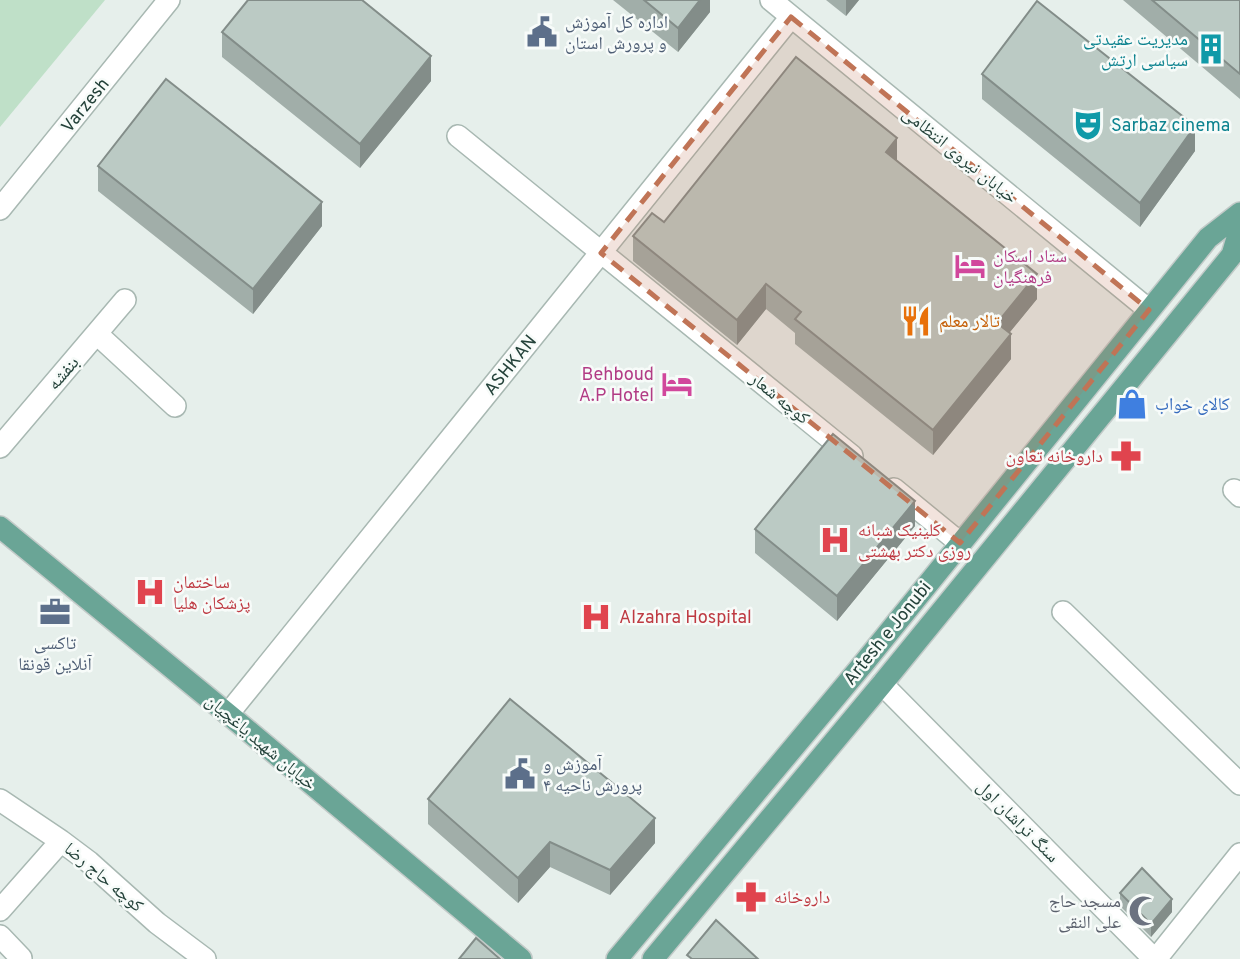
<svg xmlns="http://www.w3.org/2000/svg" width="1240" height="959" viewBox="0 0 1240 959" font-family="Overpass,'Noto Naskh Arabic',sans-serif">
<rect width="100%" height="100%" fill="#e6efeb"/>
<!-- green -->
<path fill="#bfe0c8" d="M0 0H105L0 127Z"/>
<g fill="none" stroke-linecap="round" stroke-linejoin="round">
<!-- minor casing -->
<g stroke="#a8b8b2" stroke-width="24">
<path id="minor" d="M771 0 1149 310
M458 136 852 456
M0 209 169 0
M97 334 175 406
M0 447 125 300
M894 489 960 543
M1234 490 1240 496
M1063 612 1240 784
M882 684 1154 959
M228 714 791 17
M0 800 61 841 89 862 157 923 205 959
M0 910 61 841
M0 936 21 958
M1156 959 1240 854"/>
</g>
<!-- major casing -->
<g stroke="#c2cac8" stroke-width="24">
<path id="major" d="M0 527 228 714 521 959
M617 959 864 663 1208 238 1240 213
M653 959 882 684 1232 255 1240 228"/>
</g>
<!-- minor -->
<use href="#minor" stroke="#fff" stroke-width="21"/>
<!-- major -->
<use href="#major" stroke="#6aa596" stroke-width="21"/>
</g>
<!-- wall -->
<path fill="#a1aea9" d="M613 0H710V12L678 52Z
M826 0H859L846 16Z
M1123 0H1240V99Z
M222 32 431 81 360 168 222 57Z
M982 74 1195 151 1140 227 982 99Z
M897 161 1037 299 1009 333 1011 359 933 455 795 344V333L766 309 737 345 633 261V236L664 222Z
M98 166 322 226 253 314 98 191Z
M915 526 837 621 755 553V529Z
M428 799 655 843 610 895 550 867 518 903 428 824Z
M1120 893 1172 912 1151 937 1120 906Z"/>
<!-- shaded-wall -->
<path fill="#838d89" d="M700 0H710V12L678 52V28Z
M846 0H859L846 16Z
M431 56V81L360 168V144Z
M1195 126V151L1140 227V203Z
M897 138V162L886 152Z
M322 202V226L253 314V289Z
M1037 274V299L997 348V323Z
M766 284V309L737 345V320Z
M1011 334V359L933 455V430Z
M915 501V526L837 621V596Z
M655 818V843L610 895V870Z
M550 842V867L518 903V878Z
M1172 899V912L1151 937V924Z"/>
<!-- building -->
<path fill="#bbcac4" stroke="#838d89" stroke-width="2" d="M248 0H362L431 56 360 144 222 32Z
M644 0H700L678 28Z
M1152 0H1240V74Z
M1037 1 1195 126 1140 203 982 74Z
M796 57 897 138 886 152 1037 274 997 323 1011 334 933 430 795 319 801 312 766 284 737 320 633 236 652 213 664 222Z
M166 79 322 202 253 289 98 166Z
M833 434 915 501 837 596 755 529Z
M510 699 655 818 610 870 550 842 518 878 428 799Z
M1142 868 1172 899 1151 924 1120 893Z
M716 920 758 959H692L687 955Z
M476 938 500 959H459Z"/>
<!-- marked area -->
<path fill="#c07456" fill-opacity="0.2" stroke="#c07456" stroke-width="5" stroke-dasharray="14 9" stroke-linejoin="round" d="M791 17 1149 310 960 543 601 253Z"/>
<!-- icons -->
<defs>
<g id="civic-bare" transform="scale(2.415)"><path d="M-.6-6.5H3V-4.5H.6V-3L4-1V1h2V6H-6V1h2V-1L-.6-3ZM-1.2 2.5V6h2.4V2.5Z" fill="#5c6f8a" stroke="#f7fbf9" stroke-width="2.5" paint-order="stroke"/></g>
<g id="building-bare" transform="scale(2.415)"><path d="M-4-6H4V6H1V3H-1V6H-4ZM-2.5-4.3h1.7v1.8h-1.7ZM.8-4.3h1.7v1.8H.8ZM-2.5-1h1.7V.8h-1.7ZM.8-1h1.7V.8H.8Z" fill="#0f9aa8" stroke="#f7fbf9" stroke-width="2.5" paint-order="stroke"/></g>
<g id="theatre-bare" transform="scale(2.415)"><path d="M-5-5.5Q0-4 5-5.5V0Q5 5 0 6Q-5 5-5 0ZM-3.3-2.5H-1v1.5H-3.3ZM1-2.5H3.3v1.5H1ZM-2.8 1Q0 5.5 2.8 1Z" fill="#0f9aa8" stroke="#f7fbf9" stroke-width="2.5" paint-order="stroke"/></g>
<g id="hotel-bare" transform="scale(2.415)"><path d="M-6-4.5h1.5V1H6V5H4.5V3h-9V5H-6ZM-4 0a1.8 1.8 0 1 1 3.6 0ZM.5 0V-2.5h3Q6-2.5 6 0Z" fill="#d1479c" stroke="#f7fbf9" stroke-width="2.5" paint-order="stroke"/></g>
<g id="restaurant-bare" transform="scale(2.415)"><path d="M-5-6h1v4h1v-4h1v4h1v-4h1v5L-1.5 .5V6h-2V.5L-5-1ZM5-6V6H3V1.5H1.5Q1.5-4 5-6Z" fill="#e8710a" stroke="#f7fbf9" stroke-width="2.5" paint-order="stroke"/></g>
<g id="shop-bare" transform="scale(2.415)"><path d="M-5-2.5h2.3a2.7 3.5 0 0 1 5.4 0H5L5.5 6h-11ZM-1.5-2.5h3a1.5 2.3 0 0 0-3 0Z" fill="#3f7fe0" stroke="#f7fbf9" stroke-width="2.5" paint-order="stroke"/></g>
<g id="pharmacy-bare" transform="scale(2.415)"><path d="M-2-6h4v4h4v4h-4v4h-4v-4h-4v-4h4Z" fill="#e0444e" stroke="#f7fbf9" stroke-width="2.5" paint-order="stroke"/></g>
<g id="hospital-bare" transform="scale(2.415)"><path d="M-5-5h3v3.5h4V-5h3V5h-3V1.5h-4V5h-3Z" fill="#e0444e" stroke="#f7fbf9" stroke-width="2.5" paint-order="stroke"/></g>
<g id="office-bare" transform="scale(2.415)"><path d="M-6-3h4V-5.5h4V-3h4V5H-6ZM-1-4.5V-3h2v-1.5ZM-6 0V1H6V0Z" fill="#5c6f8a" stroke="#f7fbf9" stroke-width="2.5" paint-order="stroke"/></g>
<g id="mosque-bare" transform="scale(2.415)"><path d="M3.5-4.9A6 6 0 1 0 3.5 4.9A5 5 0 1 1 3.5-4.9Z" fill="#6b7280" stroke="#f7fbf9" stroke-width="2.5" paint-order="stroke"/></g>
</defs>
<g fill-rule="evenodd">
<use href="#civic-bare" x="542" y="32"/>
<use href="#building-bare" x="1211" y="49"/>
<use href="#theatre-bare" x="1088" y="125"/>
<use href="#hotel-bare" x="970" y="266"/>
<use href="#restaurant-bare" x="916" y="321"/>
<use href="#hotel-bare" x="677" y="384"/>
<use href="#shop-bare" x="1132" y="404"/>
<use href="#pharmacy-bare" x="1126" y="456"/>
<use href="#hospital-bare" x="835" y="540"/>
<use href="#hospital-bare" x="150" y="592"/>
<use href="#office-bare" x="55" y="612"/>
<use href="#hospital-bare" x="596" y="617"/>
<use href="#civic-bare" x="520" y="774"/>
<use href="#pharmacy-bare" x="751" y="897"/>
<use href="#mosque-bare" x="1144" y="911"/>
</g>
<g text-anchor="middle" stroke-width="5" stroke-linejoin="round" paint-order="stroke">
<!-- service labels -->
<g font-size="18" fill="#4e5e75" stroke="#f7fbf9" text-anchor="start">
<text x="565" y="28">اداره کل آموزش<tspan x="565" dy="21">و پرورش استان</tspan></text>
<text x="55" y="649" text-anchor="middle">تاکسی<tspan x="55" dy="21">آنلاین قونقا</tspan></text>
<text x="543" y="770">آموزش و<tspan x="543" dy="21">پرورش ناحیه ۴</tspan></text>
</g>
<!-- culture labels -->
<g font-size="18" fill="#0d838f" stroke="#f7fbf9" text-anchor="end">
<text x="1188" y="45">مدیریت عقیدتی<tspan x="1188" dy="21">سیاسی ارتش</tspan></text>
<text x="1111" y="131" text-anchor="start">Sarbaz cinema</text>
</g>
<!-- street labels -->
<g font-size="18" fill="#24423a" stroke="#f7fbf9">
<text transform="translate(85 105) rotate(-51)" y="6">Varzesh</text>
<text transform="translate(960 155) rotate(39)" y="6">خیابان نیروی انتظامی</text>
<text transform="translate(510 365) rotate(-51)" y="6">ASHKAN</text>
<text transform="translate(63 373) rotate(-49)" y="6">بنفشه</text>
<text transform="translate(780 398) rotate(39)" y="6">کوچه شعار</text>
<text transform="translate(887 633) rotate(-51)" y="6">Artesh e Jonubi</text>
<text transform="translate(261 742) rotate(40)" y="6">خیابان شهید یاغچیان</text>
<text transform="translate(1018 821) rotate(45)" y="6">سنگ تراشان اول</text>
<text transform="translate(104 877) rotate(40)" y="6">کوچه حاج رضا</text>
</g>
<!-- hotel labels -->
<g font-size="18" fill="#b23c85" stroke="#f7fbf9" text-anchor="start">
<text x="993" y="262">ستاد اسکان<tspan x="993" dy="21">فرهنگیان</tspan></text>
<text x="654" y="380" text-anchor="end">Behboud<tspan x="654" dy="21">A.P Hotel</tspan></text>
</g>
<!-- food labels -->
<g font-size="18" fill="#c56008" stroke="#f7fbf9" text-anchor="start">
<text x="939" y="327">تالار معلم</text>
</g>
<!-- shop labels -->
<g font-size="18" fill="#366cbe" stroke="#f7fbf9" text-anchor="start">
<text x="1155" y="410">کالای خواب</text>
</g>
<!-- health labels -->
<g font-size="18" fill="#be3a42" stroke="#f7fbf9" text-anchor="start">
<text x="1103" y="462" text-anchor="end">داروخانه تعاون</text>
<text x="858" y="536">کلینیک شبانه<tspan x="858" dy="21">روزی دکتر بهشتی</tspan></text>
<text x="173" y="588">ساختمان<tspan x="173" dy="21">پزشکان هلیا</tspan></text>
<text x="619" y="623">Alzahra Hospital</text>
<text x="774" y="903">داروخانه</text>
</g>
<!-- worship labels -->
<g font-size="18" fill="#5b616d" stroke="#f7fbf9" text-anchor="end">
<text x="1121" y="907">مسجد حاج<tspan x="1121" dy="21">علی النقی</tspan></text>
</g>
</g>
</svg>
